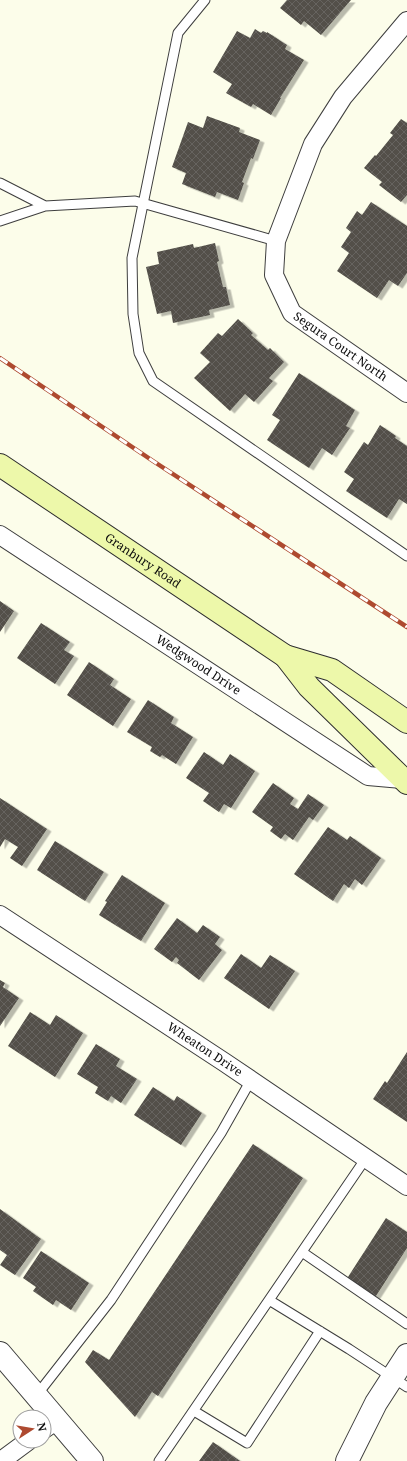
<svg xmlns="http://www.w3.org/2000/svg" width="407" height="1461" viewBox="0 0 407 1461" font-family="'Noto Serif',serif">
<defs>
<pattern id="building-cross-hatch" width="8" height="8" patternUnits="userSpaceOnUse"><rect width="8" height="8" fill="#524f48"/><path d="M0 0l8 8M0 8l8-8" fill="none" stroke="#66645e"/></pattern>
<filter id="shadow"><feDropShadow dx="4.5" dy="2.5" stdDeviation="0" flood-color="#0004"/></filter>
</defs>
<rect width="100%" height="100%" fill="#fcfdea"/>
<!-- building -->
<path fill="url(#building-cross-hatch)" filter="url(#shadow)" d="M287 0H351L321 35 304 21 301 25 280 8Z
M255 29 261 33 263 31 267 33V32L287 45 285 49 304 60 280 98H281L271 115 253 104 251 107 226 93 232 84 213 72 237 31 250 38Z
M207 116 240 128 239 132 260 140 253 159 251 158 242 182 244 183 238 200 217 192 215 197 182 184 186 173 172 167 188 122 203 128Z
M401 119 407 123V195L401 202 379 185 382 182 364 168 375 155 376 156 393 135 390 133Z
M371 202 407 226V273L398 286 389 280 377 298 337 271 349 253 341 247 351 232 346 228 357 211 362 215Z
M215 243 219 261 217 262 223 287H226L230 305 209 310 210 315 173 323 171 311 157 314 146 267 159 264 157 252 193 244 194 248Z
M238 319 253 333 251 335 268 350 270 348 284 362 269 378 273 381 254 402 245 394 230 411 194 378 210 362 200 353 218 333 222 336Z
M299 373 355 410 346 426 350 428 332 455 322 448 309 468 267 440 280 420 272 415Z
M380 425 396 436 395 438 407 446V504L399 499 387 518 346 491 354 479 344 472 364 442 368 445Z
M0 601 14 611 0 632Z
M41 623 70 642 64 650 74 656 55 684 17 658Z
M89 662 114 679 110 685 131 699 113 726 67 695Z
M148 700 174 717 171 723 193 737 176 764 162 755 160 757 150 751 152 747 127 732Z
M204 752 223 765 230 754 255 771 231 808 224 804 219 812 203 801 209 793 186 778Z
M273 783 294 798 290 804 298 809 308 794 324 805 313 820 309 817 293 840 285 834 281 839 270 831 273 827 252 812Z
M0 798 47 829 22 866 10 858 18 847 5 839 0 847Z
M328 827 347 840 350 836 381 858 362 885 355 879 349 888 344 884 333 901 294 874Z
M55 841 104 872 85 901 37 870Z
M122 875 165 903 141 941 99 915 107 902 105 901Z
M177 918 197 933 203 925 220 937 215 944 222 950 199 980 177 963 179 960 176 957 172 962 154 949Z
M241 954 261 968 270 955 295 971 269 1009 224 978Z
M0 980 5 983 3 987 19 998 0 1026Z
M30 1012 50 1025 56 1015 83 1033 55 1077 8 1046Z
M96 1044 120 1059 116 1066 137 1079 121 1103 111 1096 108 1101 95 1093 98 1087 77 1074Z
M407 1052V1122L373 1099 385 1081 387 1083Z
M153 1087 174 1101 177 1096 202 1113 181 1145 134 1115Z
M253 1144 303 1178 158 1396 152 1392 135 1417 85 1362 93 1350 109 1360Z
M0 1209 41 1239 15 1275 0 1265 7 1255 0 1250Z
M386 1218 407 1232V1248L374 1299 346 1280Z
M41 1251 89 1283 71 1310 56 1300 53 1305 33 1291 36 1287 23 1278Z
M213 1442 240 1461H199Z"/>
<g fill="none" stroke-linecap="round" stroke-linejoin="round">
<!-- service casing -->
<g stroke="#3e3e3e" stroke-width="11">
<path id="service" d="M205 0 178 33 132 258 133 314 139 353 153 381 407 556
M0 183 45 206
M0 221 45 206 135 201 276 241
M302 1252 407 1324
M269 1300 349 1349 407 1387
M36 1396 111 1300 221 1133 251 1080
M194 1411 247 1443 320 1331
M159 1461 366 1158"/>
</g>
<!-- minor casing -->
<g stroke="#3e3e3e" stroke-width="20">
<g id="minor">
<path id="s1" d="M407 21 343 97 313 144 276 241 274 275 292 313 407 393"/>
<path id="s2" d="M0 535 368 776 402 779"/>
<path id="s3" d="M0 915 224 1062 407 1186"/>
<path d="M44 1429 57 1420"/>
<path d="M1 1461 28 1441"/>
</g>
</g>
<!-- tertiary casing -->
<g stroke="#3e3e3e" stroke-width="24">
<path id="tertiary" d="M0 1353 92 1461
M347 1461 376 1403 407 1355"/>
</g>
<!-- secondary casing -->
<g stroke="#2d2d2d" stroke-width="24">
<g id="secondary">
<path id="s4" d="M0 465 285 656 332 670 407 722"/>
<path d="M285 656 309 687 407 783"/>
</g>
</g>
<!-- service -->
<use href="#service" stroke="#fff" stroke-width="9"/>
<!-- minor -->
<use href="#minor" stroke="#fff" stroke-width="18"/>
<!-- tertiary -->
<use href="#tertiary" stroke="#fff" stroke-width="22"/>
<!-- secondary -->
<use href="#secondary" stroke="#edf8aa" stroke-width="22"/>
<!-- rail casing -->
<g stroke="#ae4a30" stroke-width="4.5">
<path id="rail" d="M0 358 153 461 407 627"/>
</g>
<!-- rail -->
<use href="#rail" stroke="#fff" stroke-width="3" stroke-dasharray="9" stroke-linecap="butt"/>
</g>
<g text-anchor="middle" stroke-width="4" stroke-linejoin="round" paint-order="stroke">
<!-- street labels -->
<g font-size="12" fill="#0b0b0b" stroke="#fff">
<text dy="4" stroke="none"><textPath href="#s1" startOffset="394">Segura Court North</textPath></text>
<text dy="4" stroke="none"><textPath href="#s4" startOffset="172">Granbury Road</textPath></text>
<text dy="4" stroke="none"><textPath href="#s2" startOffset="237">Wedgwood Drive</textPath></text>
<text dy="4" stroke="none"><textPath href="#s3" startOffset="245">Wheaton Drive</textPath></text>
</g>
</g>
<!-- north arrow -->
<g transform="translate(32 1429) rotate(78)"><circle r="19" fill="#ffffff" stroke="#9d9d9d"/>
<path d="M0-3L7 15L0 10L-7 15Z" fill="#ae4a30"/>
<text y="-6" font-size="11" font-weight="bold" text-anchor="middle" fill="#0b0b0b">N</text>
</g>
</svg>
